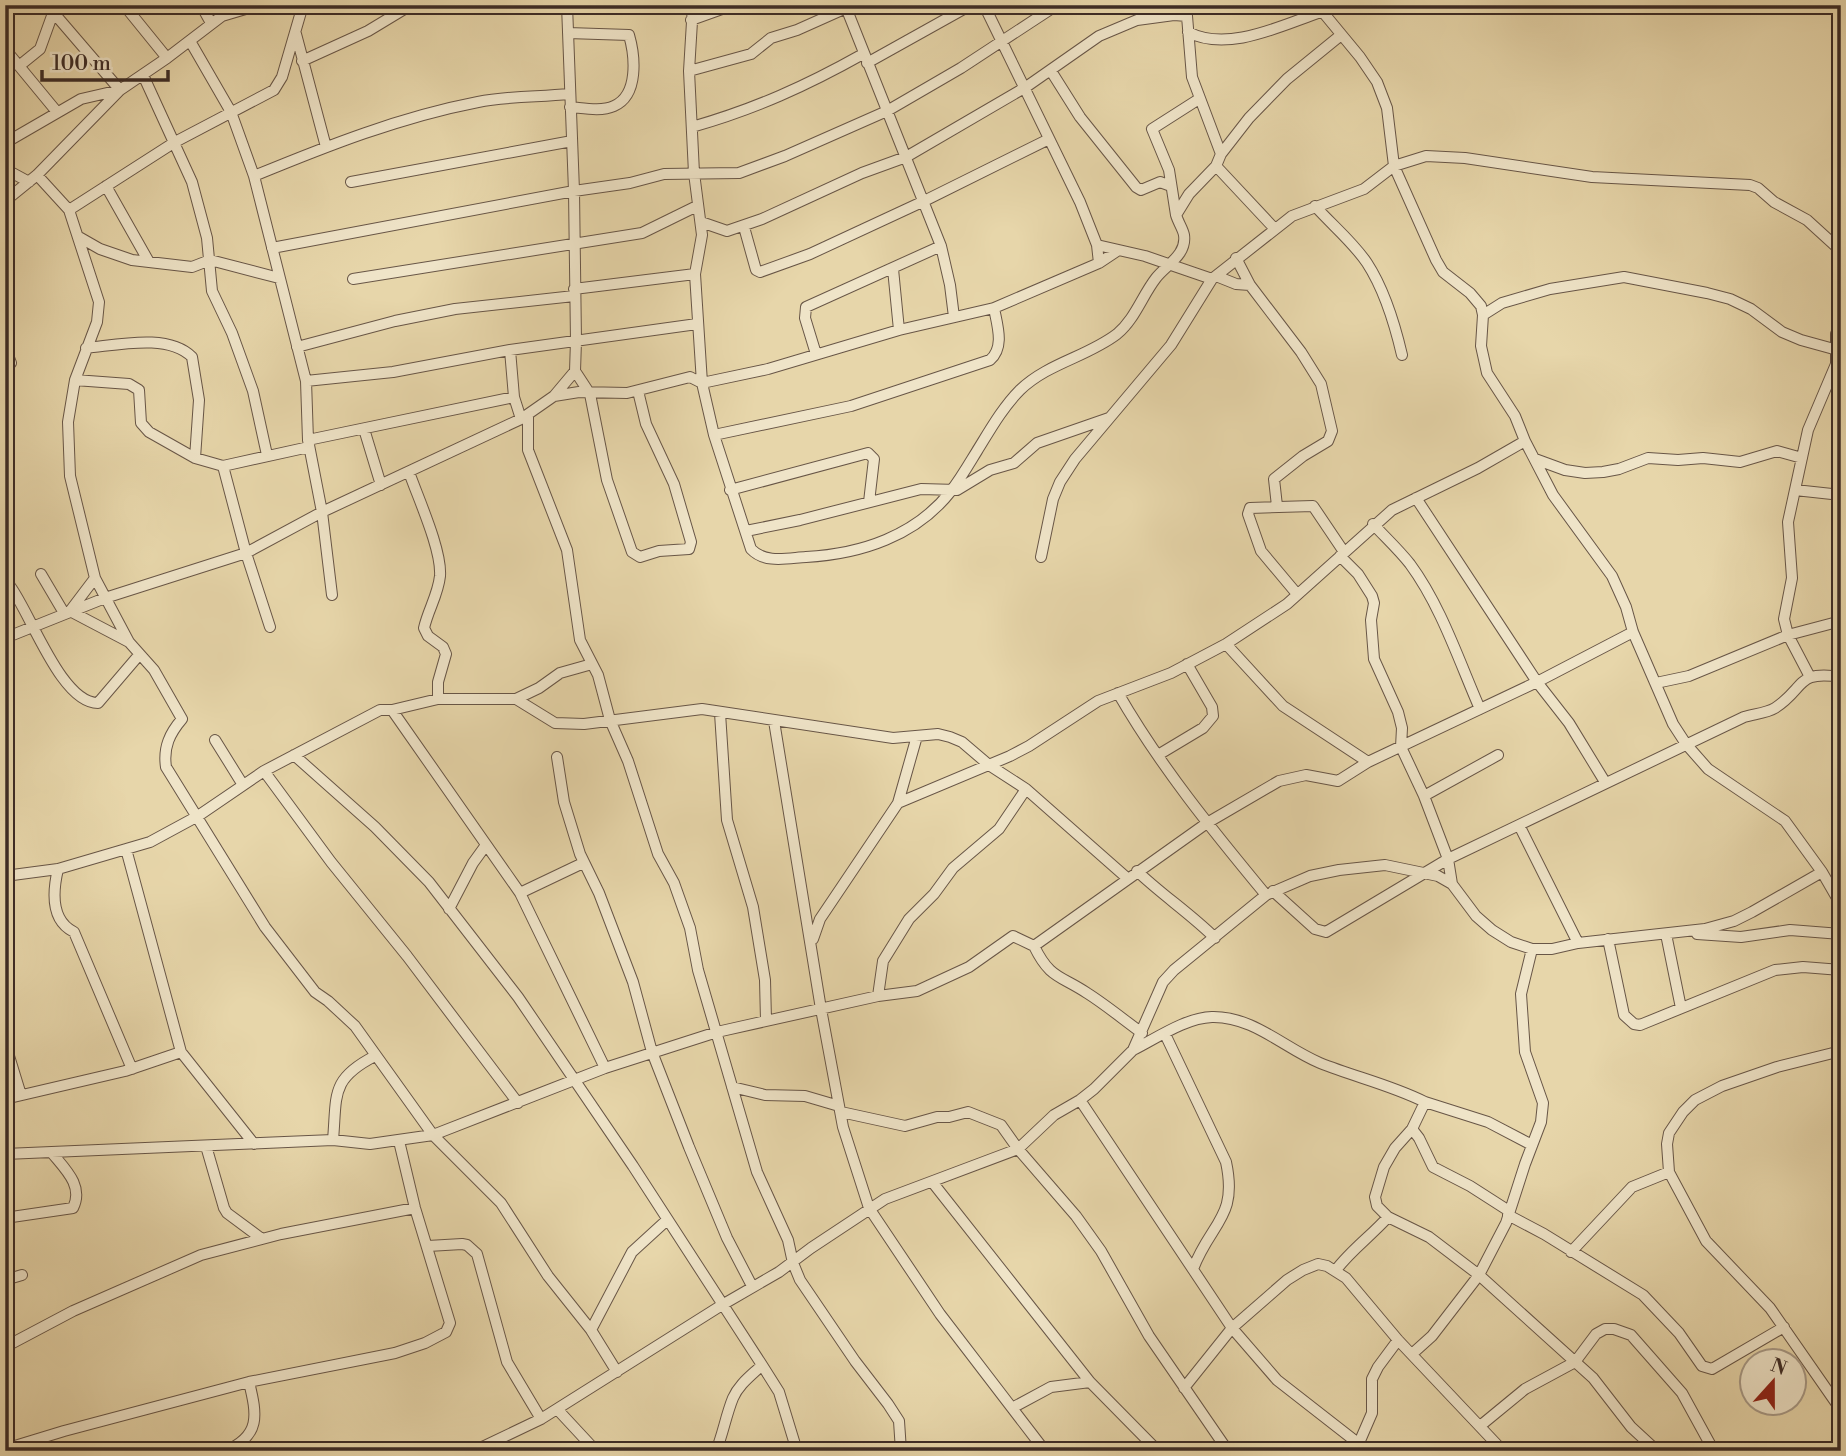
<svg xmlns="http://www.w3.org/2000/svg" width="1846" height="1456" viewBox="0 0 1846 1456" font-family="'Libre Bodoni',serif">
<rect width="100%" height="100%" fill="#e7d6aa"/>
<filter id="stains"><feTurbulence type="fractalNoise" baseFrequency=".00286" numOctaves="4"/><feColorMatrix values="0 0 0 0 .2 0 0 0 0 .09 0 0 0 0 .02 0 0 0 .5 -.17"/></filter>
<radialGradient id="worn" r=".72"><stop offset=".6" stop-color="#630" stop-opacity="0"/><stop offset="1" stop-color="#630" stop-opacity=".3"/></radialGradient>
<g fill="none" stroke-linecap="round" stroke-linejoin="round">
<!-- minor casing -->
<g stroke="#685647" stroke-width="12">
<path id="minor" d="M124 5 167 58
M201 5 211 23
M693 5 689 71 694 173 702 235 695 274 702 383 714 435 751 549C765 564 788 558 806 557 861 554 916 536 951 491 961 478 969 464 977 451 990 430 1003 407 1020 390 1048 363 1087 357 1117 334 1135 319 1142 296 1156 278 1166 265 1187 255 1184 235 1183 229 1178 222 1176 215L1189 194 1216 166 1221 154 1249 118 1287 79 1341 35
M845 5 941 246 950 285 954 317
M984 5 1080 202 1097 245 1099 263
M1184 5 1187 16 1192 77 1221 154
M1317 5 1360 57 1377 82 1387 108 1394 166 1436 260 1443 272 1470 293 1481 306 1483 315 1481 346 1487 373 1515 416 1525 441 1553 495 1612 576 1626 607 1633 632 1673 724 1686 744 1708 769 1785 821 1822 872 1841 905
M691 20 733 5
M1188 32C1228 53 1282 25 1321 12
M568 33 629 35C635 56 639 95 614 106 601 112 583 108 570 107
M296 34 326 147
M190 41 231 112 254 176 306 381 308 440 322 512 332 595
M5 49 57 112
M302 61 368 31 411 5
M867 63 971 5
M19 66 40 49 53 13
M689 71 751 54 771 38 797 30 853 5
M1051 71 1080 117 1136 187 1141 190 1160 182 1171 186
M143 75 192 182 207 238 212 291 232 333 253 391 267 455
M692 127C755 109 806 86 863 54
M5 143 81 99 120 90 167 58 222 16 259 5
M1216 166 1274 228
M5 169 29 182
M37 175 69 210 99 302 97 322 75 380 68 422 70 476 95 578 129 642 154 670 182 719C170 733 163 747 166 767L265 927 315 992 328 1001 355 1026 433 1135 501 1203 548 1276 591 1330 617 1372
M254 176C327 146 400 117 478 102 507 96 539 97 569 94
M351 182 572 141
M106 186 149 262
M5 201 37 175 120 90 47 5
M1315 206C1332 225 1353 242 1367 263 1384 289 1395 325 1402 355
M69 210 175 142 274 90 282 77 303 5
M1176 215 1169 170 1152 129 1199 99
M701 222 727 231 762 219 862 173 906 157 1026 87 1099 36 1137 20 1174 15 1187 16
M744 227 756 270 760 272 810 254 922 202 1049 139
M79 237 100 249 132 260 192 267 210 260 279 278
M1097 245 1145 256 1212 279
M272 248 574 191 630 183 664 174 739 173 785 156 887 111 961 68 1057 5
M1236 258 1250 285 1301 352 1321 384 1332 431 1328 441 1303 456 1274 479 1277 506
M893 269 899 330
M1216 276 1236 284 1250 285
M353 279 642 233 697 206
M574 289 695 274
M1483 315 1502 303 1550 289 1624 277 1707 293 1730 299 1751 309 1782 332 1801 340 1841 351
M5 347 11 363
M297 347 395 321 455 309 574 296
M86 348C118 345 168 333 192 357L199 400 195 458
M510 350 514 397 521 419
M816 354 805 318 806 307 941 246
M575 371 590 394 607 480 632 552 640 557 659 551 689 549 691 542 674 484 646 424 638 391
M75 380 129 384 139 390 141 423 149 432 195 458 223 466 309 447
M306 381 393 372 510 350 697 324
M554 396 575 371 576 341 574 191 567 5
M528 415V450L567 550 580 640 598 675 610 720 628 761 658 854 674 883 690 928 698 970 757 1172 788 1240 793 1263 800 1280 855 1361 888 1404 899 1421 901 1451
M364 429 381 485
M714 435 851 406 990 360C1005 347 997 325 994 308
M308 440 514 397
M1535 459 1565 470 1585 473 1603 472 1619 469 1648 458 1678 460 1703 458 1740 462 1777 451 1802 458
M223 466 246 553 270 627
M409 472C418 498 442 550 440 576 438 595 428 610 424 628L428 636 443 647 446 654 438 682V699
M730 490 868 453 874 459 869 502
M1795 490 1841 495
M1416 498 1537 682 1569 723 1605 782
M1373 524C1385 537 1399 550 1410 564 1441 606 1459 661 1480 709
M746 531 800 520 921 489 957 490 990 470 1014 463 1037 443 1109 418
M1340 556 1358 574 1372 596 1374 603 1371 620 1374 659 1398 712 1402 728 1401 747 1424 796 1448 859 1452 884
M1041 557 1053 499 1060 482 1075 459 1171 345 1212 279 1292 216 1364 189 1394 166 1426 156 1465 158 1592 177 1750 185 1758 188 1774 202 1807 220 1841 251
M5 574 10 586C31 614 61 703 98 703L139 655
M41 574 64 613
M95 578 70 611 129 642
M1297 594 1261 551 1248 514 1250 508 1313 506 1344 552
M5 638 105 598 246 553 322 512 521 419 554 396 579 392 627 393 690 377 702 383 768 369 899 330 994 308 1099 263 1117 251
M1226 644 1283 706 1368 762
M1810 677 1788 635 1784 619 1792 578 1788 522 1808 430 1836 364V334L1841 324
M1656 683 1689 676 1788 635 1841 621
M1118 693C1160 766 1213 831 1266 895
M516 699 555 723 584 724 702 709 893 738 938 734 950 737 962 742 989 765 1026 789 1127 878
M392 710 520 893 605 1068
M720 713 727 820 753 907 765 980 766 1020
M774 721 821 1009 843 1127 869 1208 940 1314 1045 1451
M215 740 243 785
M294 755 375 827 429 882 518 997 633 1166 762 1365 779 1392 797 1451
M1158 755 1203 728 1213 716 1212 707 1187 664
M557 757 564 802 580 854 599 893 633 982 652 1052 689 1147 727 1238 752 1286
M264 771 331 862 407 956 518 1103
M1424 796 1498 755
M898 803 1010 756 1029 746 1098 701 1171 673 1226 644 1287 604 1392 510 1478 468 1525 441
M1519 825 1578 943
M126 849 181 1052
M58 869C53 890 50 920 74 932L132 1069
M1137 871C1162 895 1191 914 1215 938
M5 876 58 869 150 842 198 816 264 771 380 710H392L438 699H516L539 688 560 673 592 664
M1273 891 1315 929 1326 932 1448 859 1744 717C1754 714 1767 713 1775 708 1806 688 1795 670 1841 677
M520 893 583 863
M449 909 473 863 486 845
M1666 934 1681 1008
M1697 934 1741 937 1790 930 1841 934
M813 939 820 919 898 803 917 736
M1608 939 1624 1015 1634 1024 1640 1025 1775 970 1803 967 1841 970
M1034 946C1050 979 1060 975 1087 993 1106 1005 1124 1020 1142 1033
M878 996 883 961 909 919 934 894 953 868 999 829 1026 789
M1165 1034 1226 1162C1238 1218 1211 1222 1193 1269
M5 1043 21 1095
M1133 1050C1157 1038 1185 1018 1212 1017 1253 1016 1284 1048 1320 1063 1355 1077 1391 1085 1425 1102L1412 1129 1395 1148 1384 1167 1375 1197 1377 1206 1388 1217 1429 1237 1479 1275 1593 1378 1631 1427 1657 1451
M1841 1051 1777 1067 1722 1086 1695 1100 1683 1112 1669 1133 1667 1144 1669 1172 1706 1241 1770 1308 1841 1410
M732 1087 765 1095 805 1096 839 1106
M5 1099 125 1071 181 1052 254 1144
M1080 1100 1232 1328 1277 1380 1368 1451
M1425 1102 1488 1122 1532 1145
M841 1112 905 1126 937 1117H949L968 1112 1001 1125 1018 1149 1076 1216 1101 1251 1149 1336 1228 1451
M1412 1129 1419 1138 1433 1167 1470 1186 1509 1211
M333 1140C337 1095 330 1079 375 1056
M206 1146 224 1208 227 1213 262 1239
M5 1154 333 1140 370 1144 433 1135 605 1068 717 1032 878 996 917 991 969 967 1013 936 1034 946 1207 823 1279 781 1306 775 1338 781 1368 762 1537 682 1633 632
M933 1183 1090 1382 1158 1451
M1508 1215 1544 1234 1643 1295 1679 1333 1702 1366 1712 1369 1784 1327
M5 1218 73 1208C84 1186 65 1169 52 1153
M428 1246 462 1244 467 1245 477 1254 507 1362 541 1419
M1571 1252 1632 1187 1669 1172
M1336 1270C1351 1250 1371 1236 1388 1217
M5 1280 22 1275
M591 1330 632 1252 667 1220
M5 1347 73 1311 201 1255 281 1234 415 1208
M1412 1354 1432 1336 1479 1275 1506 1223 1525 1164 1541 1122 1543 1103 1525 1052 1521 994 1532 949
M1184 1388 1232 1328 1287 1280 1303 1270 1318 1264 1327 1266 1346 1278 1398 1340 1503 1451
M1012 1408 1051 1387 1090 1382
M557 1409 596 1451
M1480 1426 1525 1389 1575 1362 1596 1334 1605 1329H1614L1631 1335 1682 1393 1710 1444V1451
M1359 1443 1372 1413V1379L1378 1367 1398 1340
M5 1449 64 1431 249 1382 395 1353 425 1343 446 1332 450 1323 415 1208 399 1141
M225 1451C261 1436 257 1415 249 1382
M474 1451 541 1419 722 1305 779 1272 811 1248 885 1199 1018 1149 1054 1115 1080 1100 1094 1089 1133 1050 1163 982 1174 970 1266 895 1310 876 1339 870 1385 865 1438 876 1452 884 1476 916 1492 930 1511 942 1532 949H1552L1578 943 1705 929 1734 921 1752 912 1822 872
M716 1451C723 1434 726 1415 733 1398 739 1384 752 1375 762 1365"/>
</g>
<!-- minor -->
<use href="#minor" stroke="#efe4c8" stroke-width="10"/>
</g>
<!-- margin -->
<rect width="1846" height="1456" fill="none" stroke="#e7d6aa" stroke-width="28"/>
<rect x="7" y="7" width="1832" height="1442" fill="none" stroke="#3d2c26" stroke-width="3.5"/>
<rect x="14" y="14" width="1818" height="1428" fill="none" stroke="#3d2c26" stroke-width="2"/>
<!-- north arrow -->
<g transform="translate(1773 1382) rotate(21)"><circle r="33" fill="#efe4c8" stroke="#a89a87" stroke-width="2"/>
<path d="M0-5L12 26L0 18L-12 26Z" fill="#8f2418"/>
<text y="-10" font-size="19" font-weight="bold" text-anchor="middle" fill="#3d2c26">N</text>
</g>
<!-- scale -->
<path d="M42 70v10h126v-10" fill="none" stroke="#3d2c26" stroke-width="3.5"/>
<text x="52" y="70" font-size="21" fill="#3d2c26" stroke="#efe4c8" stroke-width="5" paint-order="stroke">100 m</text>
<rect width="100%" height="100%" filter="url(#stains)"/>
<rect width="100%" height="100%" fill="url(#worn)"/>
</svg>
